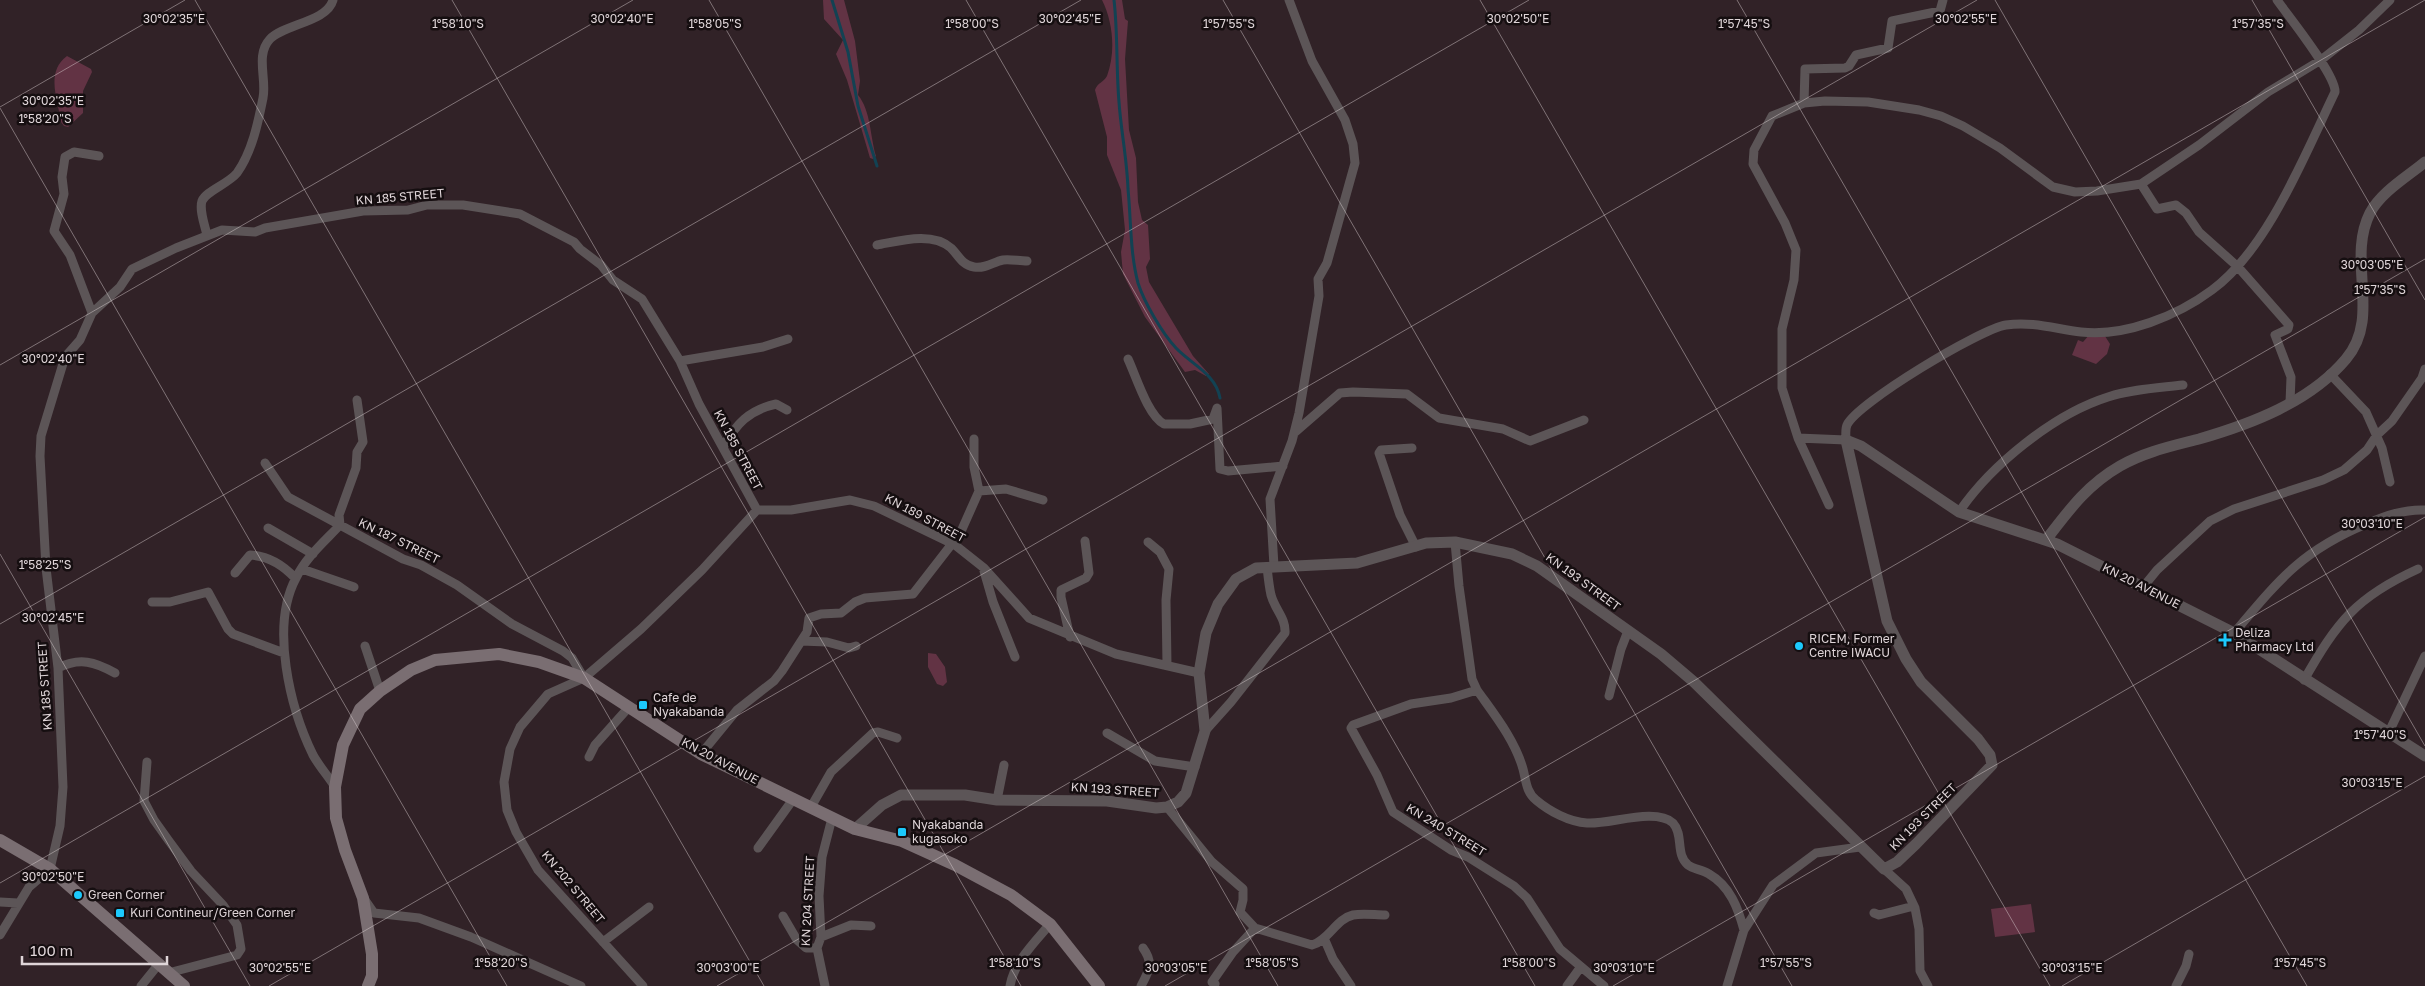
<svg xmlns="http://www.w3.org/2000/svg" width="2425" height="986" viewBox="0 0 2425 986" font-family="'Golos Text',sans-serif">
<rect width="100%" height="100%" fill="#312227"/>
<!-- green -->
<path fill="#623344" d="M823 0H844L855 41 860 81 858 95C871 111 870 136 876 156L873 159 870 158 847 80 836 54 843 40 824 19Z
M1102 0H1122L1125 19 1128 21 1125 59 1129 130 1136 158 1138 202 1142 220 1148 225 1150 259 1146 267 1149 282 1193 356 1209 374 1206 376 1195 370 1185 372 1145 317 1123 274 1121 252 1125 230 1121 190 1107 155V137L1095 90C1097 83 1104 82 1107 76 1116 52 1113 22 1102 0Z
M67 56 91 69 92 72 83 91V113L68 127 64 126 61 122C58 100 45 72 67 56Z
M2103 333 2110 344 2107 354 2096 364 2072 355 2078 340 2083 342 2090 334Z
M928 653 936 654 945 667 947 682 943 686 937 684 928 667Z
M2031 904 2035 932 1995 937 1991 909Z"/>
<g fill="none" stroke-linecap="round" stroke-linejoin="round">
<!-- stream -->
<path stroke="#124253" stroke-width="3" d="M832 0 848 52 858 106 877 166
M1114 0C1118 34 1116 68 1119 102 1121 131 1127 159 1128 189 1131 219 1130 253 1138 283 1144 302 1162 333 1176 348 1191 364 1216 374 1220 398"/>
<!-- minor -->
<path stroke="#5c5557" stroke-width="9" d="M1804 103 1805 69 1845 68 1849 66 1856 55 1888 48 1892 21 1940 11 1943 0
M2141 184 2157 209 2176 205 2186 213 2199 232 2238 267 2289 325 2288 329 2275 335 2291 377 2290 403
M207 235C205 226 199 210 202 201 206 191 228 184 237 173 252 152 258 123 263 98 267 79 255 55 270 39 284 24 327 22 333 0
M877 245C899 241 932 231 951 248 959 256 962 265 974 267 986 269 993 262 1003 260 1010 259 1019 261 1027 261
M92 313 70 255 54 231 64 194 62 177 65 157 74 152 99 156
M1128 359C1136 376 1148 416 1164 424H1190L1213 419 1217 408 1220 469 1228 471 1283 466
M680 361 763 347 788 339
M2330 374 2366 412 2382 448 2390 482
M1294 433 1340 393 1353 392 1407 394 1439 418 1503 429 1530 441 1584 420
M1798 438 1846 440C1846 436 1845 429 1847 425 1857 403 1980 329 2006 325 2032 321 2056 329 2081 332 2125 337 2177 316 2212 290 2268 249 2305 154 2335 92 2336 75 2289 17 2277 0
M723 447C736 424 749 410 776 404L787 410
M1412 448 1381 450 1379 453 1400 515 1416 547
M265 463 288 497 340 525
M979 491 1006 489 1043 500
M1829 505 1798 438 1782 388V329L1794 280 1796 250 1785 223 1753 164 1754 150 1772 116 1804 103 1825 101 1868 102 1919 110 1941 116 1963 126 2000 148 2053 187 2075 192 2097 191 2141 184 2199 145 2268 92 2321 60 2359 30 2390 0
M1959 512C1991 465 2054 414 2108 397 2133 389 2158 388 2183 385
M340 525 339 515 356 468 357 452 363 442 357 400
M268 528 313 554
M1148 542 1160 552 1169 569 1166 600 1167 665
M1455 542 1459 586 1472 679 1477 690 1451 698 1411 704 1353 725 1351 728 1377 775 1393 812 1451 850 1468 857 1514 886 1527 898 1560 949 1604 986
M955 545 979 491 974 467V439
M1274 566 1270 499 1292 441 1299 413 1319 296 1318 279 1327 263 1355 163 1353 144 1345 120 1312 61 1289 0
M302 569 354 587
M984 571 993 602 1015 657
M235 573 250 555C269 556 283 565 295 578
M2144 586 2157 570 2210 521 2234 509 2323 480 2344 470 2367 450 2377 435 2392 421 2422 378 2425 369
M152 602H170L208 592 228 629 233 634 284 653
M2234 633C2278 581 2301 551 2366 524 2385 516 2404 509 2425 510
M1070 637 1061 597V590L1086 578 1089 573 1085 541
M801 641 827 642 849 648 856 646
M365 646 380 691
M58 668C80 657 95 662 115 673
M2304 680C2337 622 2356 597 2418 569
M1477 690C1494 714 1515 740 1523 769 1526 780 1526 792 1536 800 1549 811 1569 822 1587 823 1609 825 1655 807 1673 823 1684 835 1675 854 1688 865 1693 869 1703 870 1709 874 1730 886 1738 908 1744 930
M1609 696 1621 649 1628 631
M1205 731 1231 702 1285 633C1286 618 1275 610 1271 595 1269 586 1268 576 1267 567
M2389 732 2425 656
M1107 733 1155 761 1195 767
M701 754 737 710 774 681 782 671 807 632 809 618 821 614 841 613 855 602 865 598 913 594 951 545
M589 757 595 745 629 707
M147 762 144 801 154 820 169 841 191 871 223 905 237 925 241 949 237 955 168 973
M335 787C328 776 319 766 313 755 290 708 270 626 296 578 306 557 325 541 340 525L403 559 421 565 457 585 512 624 563 651 572 658 584 678
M997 800 1004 765
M811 807 831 772 873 733 878 732 897 738
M1167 807 1212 862 1243 889V900L1240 912 1255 928 1312 945C1329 940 1336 919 1353 915 1363 913 1375 915 1385 915
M758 848 794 798
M1884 869 1906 889 1915 908 1919 929 1920 971 1928 986
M365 900 374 913 419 918 471 937 581 986
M0 902 18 903
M1874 913 1879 915 1914 906
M783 916 797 940 806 948H817
M0 935 29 887 50 869 60 826 63 787 58 668 46 568 40 456 41 436 65 357 80 340 92 313 120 287 132 269 176 248 222 230 255 232 265 228 363 211 408 210 427 205H463L520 214 574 242 580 249 601 265 613 280 642 299 680 361 699 404 757 510
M821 937 851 925 871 926
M1324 938 1333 959 1351 986
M603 942 649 907
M141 986 158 965
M643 986 538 870 516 832 507 810 504 782 510 749 520 727 548 694 584 678 641 629 702 570 757 510H791L850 500 874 506 955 545 984 568 1029 618 1116 654 1199 673
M825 986 817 948 821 937 819 896 822 857 832 818
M1010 986C1014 962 1035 942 1050 924
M1141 986C1149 971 1154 963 1143 948
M1214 986 1215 984 1212 982 1233 952 1255 928
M1567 986 1580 968
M1727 986 1744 930 1773 885 1816 853 1860 847
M2176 986 2186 966 2189 954"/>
<!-- tertiary -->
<path stroke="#5c5557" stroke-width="11" d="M1846 440 1861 446 1959 512 2057 544 2234 633 2425 756
M2046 540C2069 510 2087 485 2120 466 2144 452 2172 446 2199 439 2251 424 2310 402 2346 359 2382 317 2346 260 2370 213 2381 192 2407 177 2425 162
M855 829 882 805 901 795H965L997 800 1107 801 1156 808 1167 807 1178 802 1186 793 1205 731 1199 673 1206 633 1218 604 1236 579 1256 568 1357 563 1426 543 1455 542 1512 554 1537 566 1661 654 1694 682 1884 869 1897 862 1916 844 1992 765 1990 755 1978 739 1921 682 1906 659 1887 621 1846 440"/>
<!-- secondary -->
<path stroke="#7a6e72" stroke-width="12" d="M0 840 50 869 184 986
M368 986 372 976V954L363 898 345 850 336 818 335 787 343 745 360 709 380 691 411 670 435 660 499 654 539 662 584 678 701 754 855 829 902 841 955 865 1011 895 1050 924 1099 986"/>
</g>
<!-- ticks -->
<path fill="none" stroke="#dfd5d8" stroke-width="1" stroke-opacity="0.45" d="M195 0 764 986M452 0 1021 986M709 0 1278 986M966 0 1535 986M1223 0 1792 986M1480 0 2050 986M1737 0 2307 986M1995 0 2425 746M2252 0 2425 300M0 107 185 0M0 108 507 986M0 365 633 0M0 554 250 986M0 624 1081 0M0 883 1529 0M269 986 1977 0M717 986 2425 0M1165 986 2425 259M1613 986 2425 517M2062 986 2425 776"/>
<!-- markers -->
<g fill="#1cc9fc" stroke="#150e10" stroke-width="2">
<path d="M2222.5 632.5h5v5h5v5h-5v5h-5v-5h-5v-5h5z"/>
<circle cx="1799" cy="646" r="5"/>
<rect x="638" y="700" width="10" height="10" rx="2.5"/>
<rect x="897" y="827" width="10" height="10" rx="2.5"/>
<circle cx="78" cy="895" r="5"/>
<rect x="115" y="908" width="10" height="10" rx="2.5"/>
</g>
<g text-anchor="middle" stroke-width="5" stroke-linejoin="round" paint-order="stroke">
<!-- street labels -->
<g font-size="12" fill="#dfd5d8" stroke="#150e10">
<text transform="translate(400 197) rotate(-5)" y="4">KN 185 STREET</text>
<text transform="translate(738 450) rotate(62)" y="4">KN 185 STREET</text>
<text transform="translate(925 518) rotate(28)" y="4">KN 189 STREET</text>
<text transform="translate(399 541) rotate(26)" y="4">KN 187 STREET</text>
<text transform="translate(1583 582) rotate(36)" y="4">KN 193 STREET</text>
<text transform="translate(2141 586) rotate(27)" y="4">KN 20 AVENUE</text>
<text transform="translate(45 686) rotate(-94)" y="4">KN 185 STREET</text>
<text transform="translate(720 761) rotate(28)" y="4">KN 20 AVENUE</text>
<text transform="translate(1115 790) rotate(4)" y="4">KN 193 STREET</text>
<text transform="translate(1923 817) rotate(-45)" y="4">KN 193 STREET</text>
<text transform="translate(1446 830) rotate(31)" y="4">KN 240 STREET</text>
<text transform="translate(573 887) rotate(50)" y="4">KN 202 STREET</text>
<text transform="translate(808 901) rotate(-87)" y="4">KN 204 STREET</text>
</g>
<!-- poi labels -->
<g font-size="12" fill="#dfd5d8" stroke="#150e10" text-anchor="start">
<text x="2235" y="637">Deliza<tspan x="2235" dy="14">Pharmacy Ltd</tspan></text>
<text x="1809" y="643">RICEM, Former<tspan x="1809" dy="14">Centre IWACU</tspan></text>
<text x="653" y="702">Cafe de<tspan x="653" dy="14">Nyakabanda</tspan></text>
<text x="912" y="829">Nyakabanda<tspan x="912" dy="14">kugasoko</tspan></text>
<text x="88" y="899">Green Corner</text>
<text x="130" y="917">Kuri Contineur/Green Corner</text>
</g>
</g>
<g font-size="12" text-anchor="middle" fill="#dfd5d8" stroke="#150e10" stroke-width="5" stroke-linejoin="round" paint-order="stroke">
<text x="622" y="23">30°02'40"E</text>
<text x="1070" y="23">30°02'45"E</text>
<text x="1518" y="23">30°02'50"E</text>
<text x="1966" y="23">30°02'55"E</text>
<text x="174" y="23">30°02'35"E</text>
<text x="458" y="28">1°58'10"S</text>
<text x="715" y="28">1°58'05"S</text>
<text x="972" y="28">1°58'00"S</text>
<text x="1229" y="28">1°57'55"S</text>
<text x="1744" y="28">1°57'45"S</text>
<text x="2258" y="28">1°57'35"S</text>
<text x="53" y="105">30°02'35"E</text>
<text x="45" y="123">1°58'20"S</text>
<text x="2372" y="269">30°03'05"E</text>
<text x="2380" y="294">1°57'35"S</text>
<text x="53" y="363">30°02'40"E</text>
<text x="2372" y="528">30°03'10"E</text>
<text x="45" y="569">1°58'25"S</text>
<text x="53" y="622">30°02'45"E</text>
<text x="2380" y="739">1°57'40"S</text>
<text x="2372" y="787">30°03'15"E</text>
<text x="53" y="881">30°02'50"E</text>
<text x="501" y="967">1°58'20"S</text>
<text x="1015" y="967">1°58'10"S</text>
<text x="1272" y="967">1°58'05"S</text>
<text x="1529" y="967">1°58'00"S</text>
<text x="1786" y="967">1°57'55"S</text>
<text x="2300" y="967">1°57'45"S</text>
<text x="280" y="972">30°02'55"E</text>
<text x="728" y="972">30°03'00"E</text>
<text x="1176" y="972">30°03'05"E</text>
<text x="1624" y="972">30°03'10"E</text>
<text x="2072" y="972">30°03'15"E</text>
</g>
<!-- scale -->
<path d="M22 956v8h145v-8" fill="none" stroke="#dfd5d8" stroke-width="2.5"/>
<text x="30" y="956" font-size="15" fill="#dfd5d8" stroke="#150e10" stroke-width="4" paint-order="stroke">100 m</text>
</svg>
